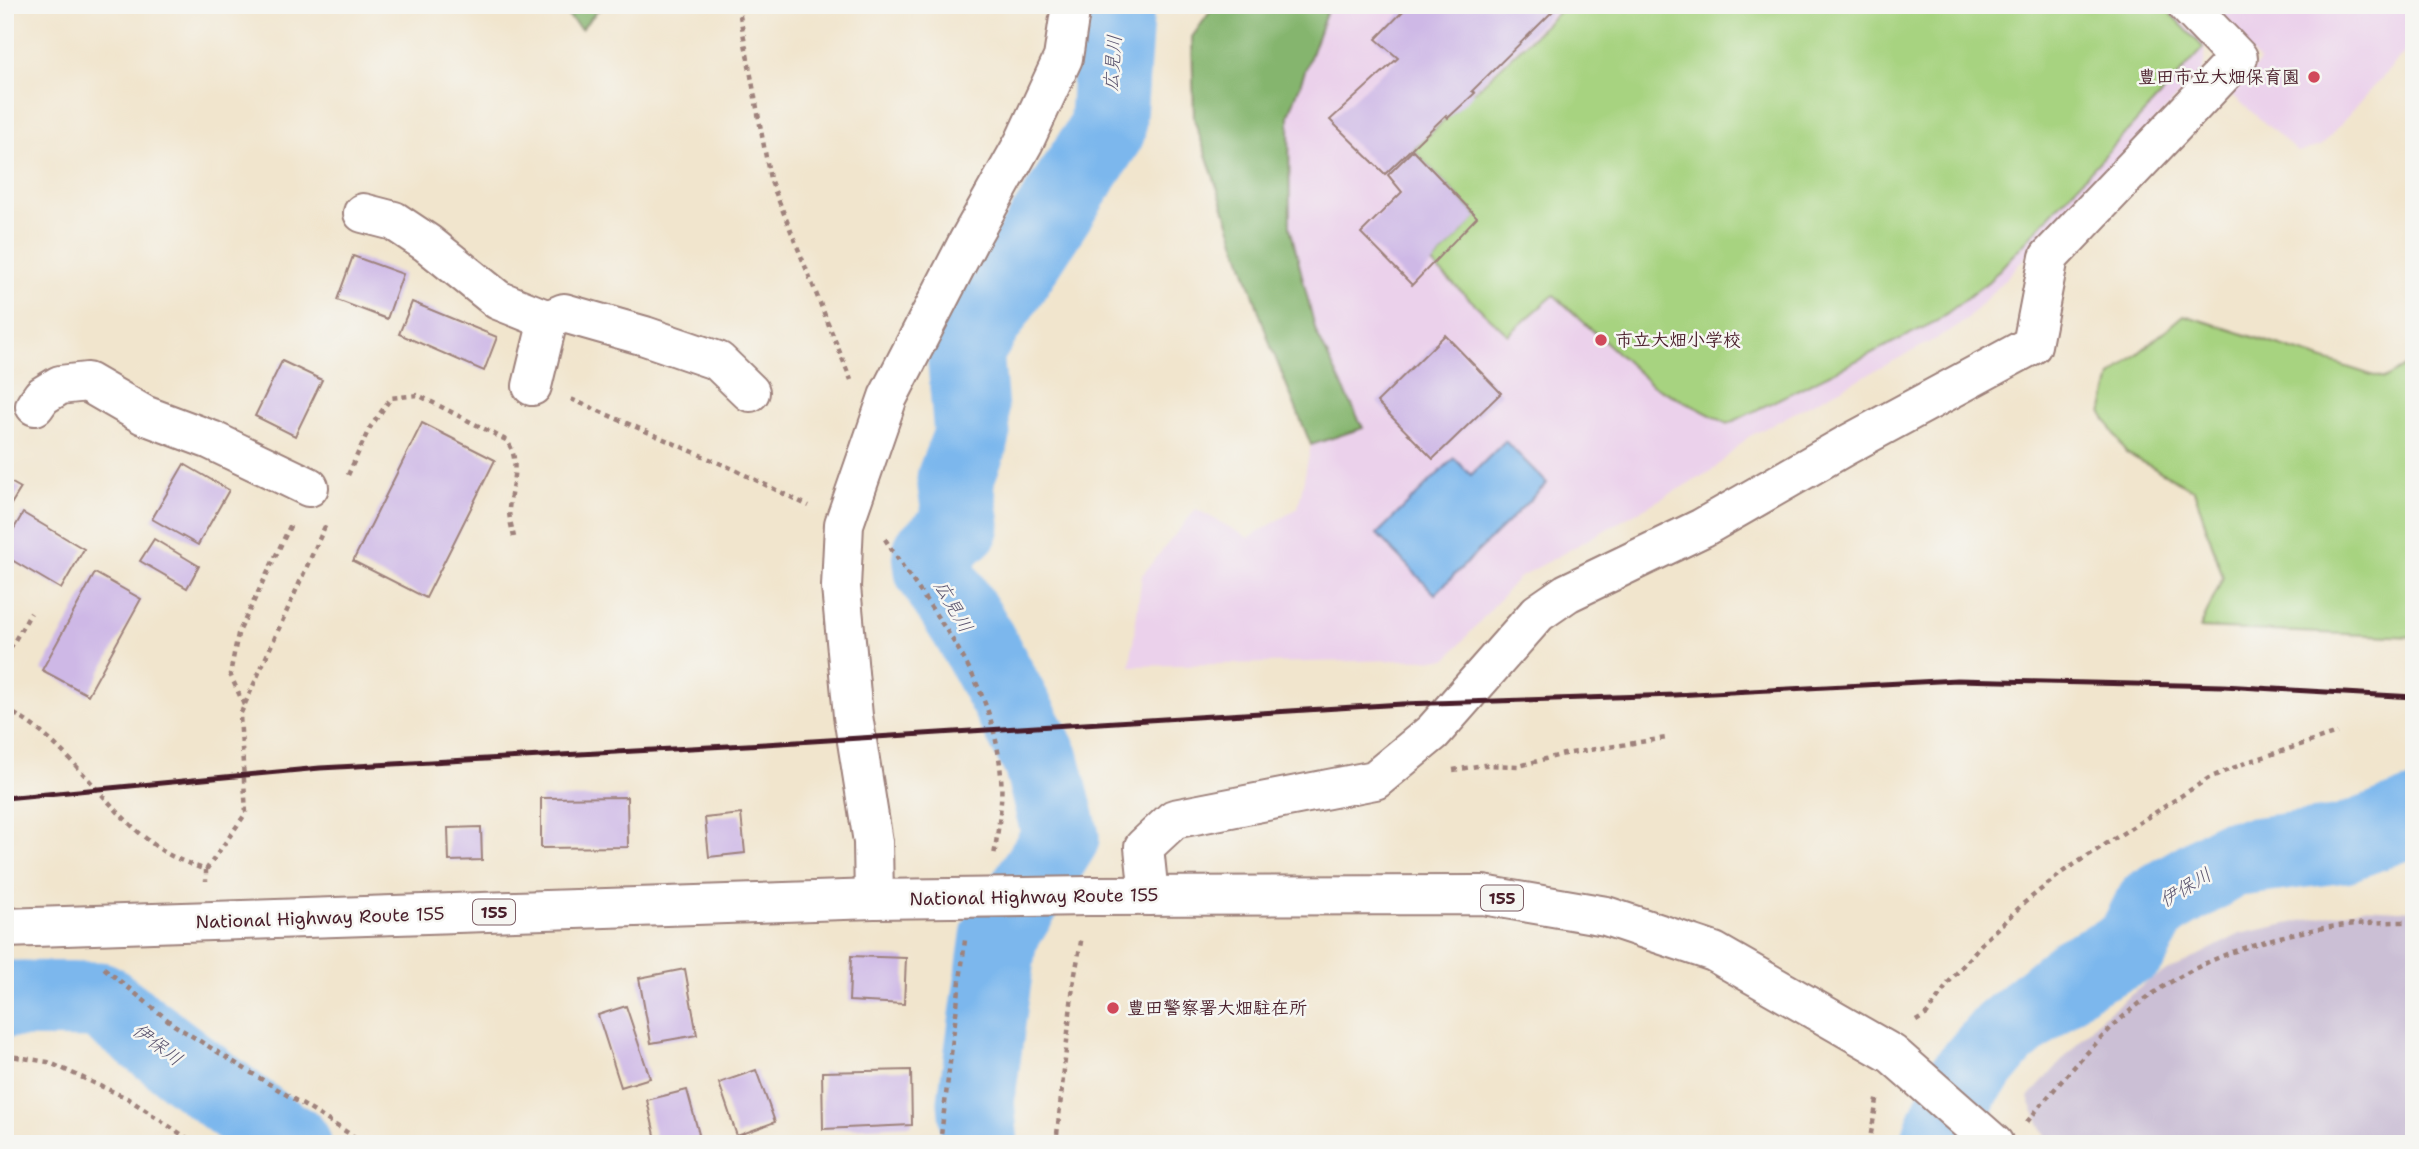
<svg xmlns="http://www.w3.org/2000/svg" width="2419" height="1149" viewBox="0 0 2419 1149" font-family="'Shantell Sans','Klee One',sans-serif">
<rect width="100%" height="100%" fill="#f6f6f2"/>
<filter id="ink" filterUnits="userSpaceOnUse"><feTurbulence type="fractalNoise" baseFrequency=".0143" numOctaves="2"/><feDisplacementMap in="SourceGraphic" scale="14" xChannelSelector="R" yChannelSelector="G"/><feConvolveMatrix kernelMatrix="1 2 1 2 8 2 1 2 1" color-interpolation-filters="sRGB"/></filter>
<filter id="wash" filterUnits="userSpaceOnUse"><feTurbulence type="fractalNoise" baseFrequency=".00686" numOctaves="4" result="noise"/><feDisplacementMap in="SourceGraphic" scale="28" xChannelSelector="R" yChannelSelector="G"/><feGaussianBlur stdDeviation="1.57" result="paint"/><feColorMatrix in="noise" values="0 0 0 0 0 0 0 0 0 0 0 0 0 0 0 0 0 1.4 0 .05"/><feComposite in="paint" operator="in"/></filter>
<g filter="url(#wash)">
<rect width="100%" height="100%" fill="#f1e5cd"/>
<!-- built -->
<path fill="#ebd1eb" d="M1215 5H2167L2206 46 2203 70 1966 320 1947 333 1748 437 1713 470 1517 579 1447 659 1130 666 1142 575 1196 509 1249 538 1298 508 1311 445 1271 347 1194 119 1192 37Z
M2205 5H2414V42L2321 146 2298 152 2230 93 2260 62Z"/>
<!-- industrial -->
<path fill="#cbbfd5" d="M2363 908 2414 911V1144H2052L2043 1132 2028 1098 2101 1018 2150 980 2240 934Z"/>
<!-- green -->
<path fill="#a7d380" stroke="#787956" stroke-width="2" d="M1566 5H2162L2204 48 1989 281 1937 321 1728 424 1652 385 1554 295 1508 335 1432 264 1477 216 1413 150Z
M2184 315 2384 379 2414 362V637L2200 628 2223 577 2194 490 2126 453 2102 413 2111 376Z"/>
<!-- forest -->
<path fill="#85b56e" stroke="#686a4c" stroke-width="2" d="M557 5H603L581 29Z
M1215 5H1329L1289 115 1290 227 1316 332 1363 428 1311 445 1271 347 1194 119 1192 37Z"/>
<!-- water -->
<path fill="#7bb7ed" stroke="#626b8c" stroke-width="2" d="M1505 441 1547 483 1435 594 1377 534 1454 458 1471 475Z"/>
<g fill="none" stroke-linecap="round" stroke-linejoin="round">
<!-- river -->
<path stroke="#7bb7ed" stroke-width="77" d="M5 999 99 1000 269 1129 293 1144
M980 1144 976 1102 999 937 1061 837 1041 760 971 630 933 570 931 553 962 525 955 479 972 435 965 350 1107 130 1116 5
M1938 1144 1965 1080 2004 1034 2076 974 2132 946 2153 905 2231 859 2343 844 2414 817"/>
</g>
<g id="blocks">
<!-- building -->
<path fill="#ceb8e6" d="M1409 5H1559L1472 91 1475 93 1448 118 1446 115 1385 174 1330 120 1398 58 1376 39Z
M1413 150 1477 217 1412 285 1361 233 1402 192 1388 175Z
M353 256 403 274 387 319 337 300Z
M412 302 497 337 484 371 399 334Z
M1445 335 1501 393 1433 459 1377 402Z
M282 361 322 380 295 436 255 416Z
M422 423 495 460 426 598 353 561Z
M184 464 229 490 198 545 152 519Z
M5 479 21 488 5 514Z
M23 513 84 549 61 589 5 556V544Z
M154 539 199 566 187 588 140 561Z
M95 573 141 599 88 695 42 670Z
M627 797 628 847 541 848V798Z
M741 814 745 853 709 857 705 818Z
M481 827 482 860 449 861 448 828Z
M851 956 906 958 904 1004 849 1001Z
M685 969 697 1035 651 1043 639 978Z
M626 1006 650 1078 621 1087 598 1015Z
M756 1070 775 1122 737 1136 719 1083Z
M911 1070 912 1125 823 1129 822 1072Z
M687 1090 700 1138 676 1144H657L647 1100Z"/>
</g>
</g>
<g filter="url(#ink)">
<use href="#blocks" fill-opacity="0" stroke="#9e827c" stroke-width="2"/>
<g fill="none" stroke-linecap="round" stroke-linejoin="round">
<!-- minor casing -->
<g stroke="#9e827c" stroke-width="42">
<path id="minor" d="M363 213 394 221 427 243 498 300 548 320
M532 386 548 320 564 313 645 336 718 361 750 392
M35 406 42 396 60 385 87 382 144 415 211 440 309 487
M1149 896 1144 847 1174 819 1375 780 1433 732 1538 613 1567 593 1702 528 1845 446 2032 345 2049 257 2238 58 2187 5
M874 899 873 842 853 716 841 587 844 524 888 397 969 240 1024 142 1063 58 1071 5"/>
</g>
<!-- highway casing -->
<g stroke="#9e827c" stroke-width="42">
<path id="highway" d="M5 928 874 899 1089 896 1483 895 1606 916 1714 952 1892 1054 1994 1144"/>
</g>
<!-- path -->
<path stroke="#9e827c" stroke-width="4.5" stroke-dasharray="5 5" stroke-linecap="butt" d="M738 5 770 179 851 380
M571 399 733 469 809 506
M348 475 369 429 391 398 418 395 506 440C522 459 511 486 509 509 509 519 512 528 514 537
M885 539C934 618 994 677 1001 776 1003 802 998 830 994 856
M5 657 31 613
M244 705 230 674 238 634 292 522
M5 709C71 741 105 814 166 853 178 860 193 865 206 870V881
M1453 770 1484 765 1519 766 1564 754 1666 738
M206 870 246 813 240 715 326 524
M104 968 174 1025 366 1144
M1916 1021 1927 1014 1949 982 1983 942 2024 903 2064 871 2209 778 2245 763 2337 733
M5 1055 48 1062 127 1098 196 1144
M2027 1122C2054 1089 2083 1056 2113 1026 2193 950 2306 920 2414 922
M940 1144 965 940
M1056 1144 1073 985 1082 936
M1869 1144 1878 1095"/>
<!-- minor -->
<use href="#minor" stroke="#fff" stroke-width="38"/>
<!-- highway -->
<use href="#highway" stroke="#fff" stroke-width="38"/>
<!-- rail -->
<path stroke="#4a1f2b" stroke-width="5" d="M5 798 320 768 765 744 1402 704 1675 695 1957 680 2223 686 2414 697"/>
</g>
</g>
<!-- markers -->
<g fill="#d1495b" stroke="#f6f6f2" stroke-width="2.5">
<circle cx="2314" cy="77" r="7"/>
<circle cx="1601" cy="340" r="7"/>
<circle cx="1113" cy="1008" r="7"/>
</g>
<g text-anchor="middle" stroke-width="5" stroke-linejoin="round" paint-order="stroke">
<!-- shield labels -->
<g fill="#f6f6f2" stroke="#7e6067" stroke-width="2">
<rect x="1481" y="885.5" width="42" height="25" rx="5"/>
<rect x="473" y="899.5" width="42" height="25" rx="5"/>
</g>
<g font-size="16" font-weight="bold" fill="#4a1f2b">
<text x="1502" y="904">155</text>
<text x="494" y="918">155</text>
</g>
<!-- poi labels -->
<g font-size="18" font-weight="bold" fill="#4a1f2b" stroke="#f6f6f2" text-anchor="start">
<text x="2300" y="83" text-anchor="end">豊田市立大畑保育園</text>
<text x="1615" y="346">市立大畑小学校</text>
<text x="1127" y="1014">豊田警察署大畑駐在所</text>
</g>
<!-- street labels -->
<g font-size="18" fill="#4a1f2b" stroke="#f6f6f2">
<text transform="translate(1034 897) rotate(-1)" y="6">National Highway Route 155</text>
<text transform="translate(320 918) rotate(-2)" y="6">National Highway Route 155</text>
</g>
<!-- water labels -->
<g font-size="19" font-style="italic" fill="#5b546f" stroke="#f6f6f2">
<text transform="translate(1112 63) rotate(-86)" y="7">広見川</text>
<text transform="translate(954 606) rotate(60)" y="7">広見川</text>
<text transform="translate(2185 887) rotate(-31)" y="7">伊保川</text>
<text transform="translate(158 1044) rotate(37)" y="7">伊保川</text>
</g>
</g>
<!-- margin -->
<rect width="2419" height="1149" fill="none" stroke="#f6f6f2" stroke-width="28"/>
</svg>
